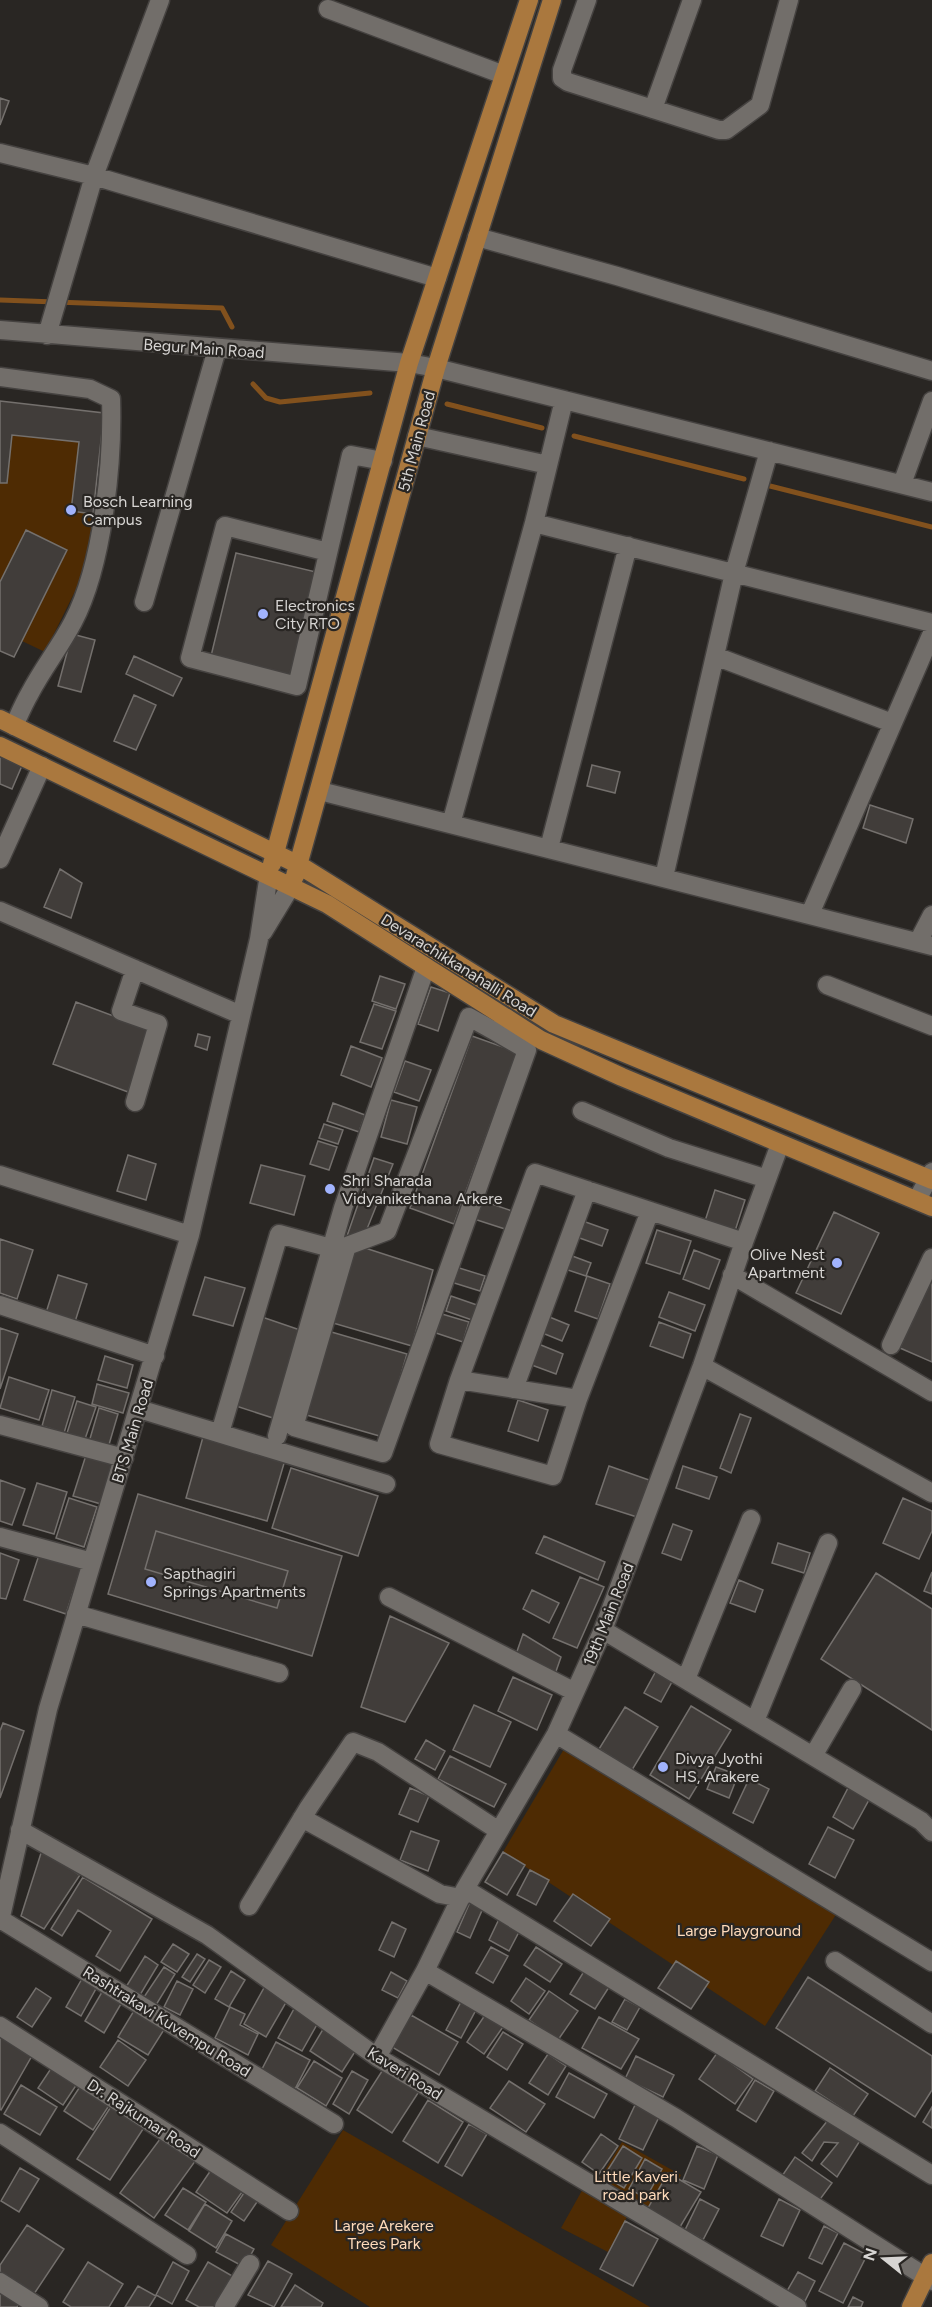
<svg xmlns="http://www.w3.org/2000/svg" width="932" height="2307" viewBox="0 0 932 2307" font-family="Figtree,sans-serif">
<rect width="100%" height="100%" fill="#292623"/>
<!-- green -->
<path fill="#4e2b03" d="M12 435 79 442 71 511 93 514 90 561 45 652 22 641 66 550 26 530 0 582V483H7Z
M564 1749 837 1913 765 2026 503 1852Z
M343 2130 650 2307H370L271 2245Z
M622 2142 681 2175 651 2230 627 2217 608 2252 561 2228 589 2178 597 2183Z"/>
<g fill="none" stroke-linecap="round" stroke-linejoin="round">
<!-- stream -->
<path stroke="#82511d" stroke-width="5" d="M0 300 222 308 232 327
M253 384 266 398 280 402 370 393
M447 404 542 428
M574 436 744 479
M770 486 932 527"/>
</g>
<!-- building -->
<path fill="#413d3a" stroke="#74706d" stroke-width="1.5" fill-rule="evenodd" d="M0 98 9 101 0 125Z
M0 401 104 413 93 514 71 511 79 442 12 435 7 483H0Z
M26 530 67 550 14 657 0 651V582Z
M236 553 316 572 291 676 211 656Z
M72 634 95 640 81 692 58 686Z
M134 656 182 678 173 696 126 674Z
M134 695 156 705 136 750 114 741Z
M0 751 24 761 12 789 0 784Z
M592 765 620 772 615 793 587 786Z
M870 805 913 819 906 843 863 828Z
M60 869 82 883 71 918 44 907Z
M380 976 405 984 396 1009 372 1001Z
M431 987 450 993 438 1031 418 1024Z
M76 1002 151 1030 128 1092 53 1064Z
M374 1004 396 1011 382 1049 360 1042Z
M198 1034 210 1037 207 1050 195 1046Z
M472 1036 517 1052 454 1224 410 1208Z
M351 1046 382 1058 371 1087 341 1075Z
M405 1061 431 1070 419 1101 394 1092Z
M391 1100 417 1107 407 1144 381 1137Z
M333 1103 365 1115 359 1132 327 1121Z
M324 1124 343 1130 338 1144 319 1138Z
M318 1141 337 1147 329 1170 310 1164Z
M128 1155 156 1164 146 1200 117 1191Z
M374 1158 393 1164 363 1239 347 1236Z
M261 1165 305 1176 294 1215 250 1203Z
M715 1190 745 1200 735 1231 705 1221Z
M480 1200 512 1211 505 1229 474 1219Z
M834 1212 879 1233 841 1314 796 1293Z
M580 1220 608 1230 602 1246 574 1236Z
M657 1230 691 1241 680 1274 646 1263Z
M0 1239 33 1250 17 1299 0 1293Z
M362 1247 433 1270 412 1346 333 1323 354 1252Z
M694 1250 720 1260 709 1289 683 1279Z
M567 1254 591 1263 586 1276 562 1268Z
M456 1267 485 1276 480 1291 451 1282Z
M932 1273V1362L900 1348Z
M58 1275 87 1284 73 1328 44 1319Z
M587 1276 610 1284 598 1319 575 1311Z
M205 1277 245 1288 233 1326 193 1315Z
M669 1292 705 1305 695 1331 659 1317Z
M451 1296 477 1305 472 1320 446 1311Z
M442 1314 469 1322 463 1342 436 1333Z
M547 1316 569 1325 562 1341 540 1332Z
M262 1317 303 1331 279 1420 233 1405Z
M659 1322 691 1334 683 1358 650 1346Z
M0 1328 18 1334 0 1389Z
M328 1331 407 1354 383 1437 303 1414Z
M536 1343 563 1354 556 1374 529 1364Z
M105 1356 133 1365 127 1388 98 1380Z
M9 1377 49 1390 39 1420 0 1408Z
M97 1384 129 1393 123 1413 92 1404Z
M52 1390 75 1397 64 1433 42 1426Z
M518 1400 548 1410 538 1441 508 1431Z
M77 1401 96 1407 85 1439 67 1433Z
M99 1408 118 1414 108 1448 89 1442Z
M740 1414 751 1418 731 1473 720 1468Z
M203 1437 285 1460 267 1521 186 1498Z
M87 1452 114 1460 101 1504 73 1496Z
M609 1466 649 1480 637 1517 596 1504Z
M683 1466 717 1477 709 1499 676 1488Z
M291 1468 378 1496 358 1556 272 1528Z
M0 1480 25 1489 12 1525 0 1521Z
M37 1483 67 1492 54 1534 23 1525Z
M138 1494 342 1556 312 1656 108 1594ZM156 1531 288 1571 277 1608 145 1569Z
M69 1498 97 1507 84 1547 56 1538Z
M903 1498 932 1511V1531L919 1559 883 1543Z
M673 1524 692 1531 681 1560 662 1553Z
M156 1531 288 1571 277 1608 145 1569Z
M544 1536 605 1562 598 1580 536 1553Z
M778 1543 810 1553 804 1573 772 1563Z
M0 1553 19 1560 6 1599 0 1598Z
M39 1555 81 1568 66 1614 24 1600Z
M932 1572V1594L924 1591Z
M876 1573 932 1609V1730L821 1659Z
M580 1577 604 1587 577 1648 553 1638Z
M739 1580 763 1590 755 1612 730 1603Z
M532 1590 559 1603 549 1623 523 1609Z
M390 1616 449 1643 405 1722 361 1707Z
M523 1634 561 1657 553 1680 514 1660Z
M656 1671 673 1680 661 1702 644 1693Z
M513 1677 552 1695 537 1730 498 1711Z
M474 1705 511 1722 490 1767 453 1750Z
M691 1706 731 1730 689 1799 650 1775Z
M625 1707 658 1727 632 1770 599 1749Z
M3 1723 24 1731 0 1798V1731Z
M426 1740 445 1751 435 1770 415 1759Z
M450 1756 506 1784 494 1807 438 1779Z
M716 1767 738 1775 729 1798 707 1789Z
M749 1779 769 1789 753 1823 733 1813Z
M849 1786 870 1798 853 1829 833 1817Z
M410 1788 429 1796 418 1822 399 1814Z
M828 1827 854 1840 835 1878 809 1864Z
M411 1831 439 1841 428 1871 400 1860Z
M42 1850 80 1875 44 1929 21 1916Z
M503 1852 525 1865 507 1895 485 1882Z
M530 1870 549 1880 536 1905 517 1895Z
M83 1877 152 1919 120 1971 96 1956 111 1931 78 1910 62 1936 51 1929Z
M573 1894 610 1919 591 1946 554 1921Z
M470 1902 483 1908 470 1938 457 1932Z
M500 1917 521 1928 509 1951 489 1940Z
M392 1922 406 1929 394 1957 379 1950Z
M173 1944 189 1954 177 1972 161 1962Z
M491 1947 508 1956 493 1983 476 1973Z
M536 1947 562 1964 550 1982 524 1965Z
M197 1954 205 1959 190 1982 182 1977Z
M145 1956 158 1965 140 1995 126 1987Z
M209 1960 221 1967 205 1993 193 1985Z
M676 1961 709 1982 691 2009 658 1988Z
M164 1967 175 1974 156 2005 144 1997Z
M586 1968 611 1984 595 2009 570 1994Z
M231 1971 245 1980 229 2007 215 1999Z
M391 1972 407 1981 398 1998 382 1990Z
M83 1977 98 1985 81 2016 66 2007Z
M808 1977 932 2056V2090L915 2117 776 2028Z
M526 1978 545 1991 529 2014 511 2001Z
M177 1981 193 1989 180 2015 164 2007Z
M265 1986 288 1999 266 2037 244 2024Z
M36 1988 51 1998 32 2027 17 2017Z
M549 1991 578 2011 558 2040 529 2020Z
M102 1992 121 2004 104 2033 85 2021Z
M625 1999 640 2007 627 2030 612 2022Z
M462 2000 477 2008 461 2038 446 2030Z
M230 2007 245 2014 240 2025 258 2034 248 2055 215 2038Z
M295 2007 319 2021 302 2051 278 2038Z
M135 2009 165 2028 148 2055 118 2037Z
M487 2012 505 2024 484 2054 467 2042Z
M411 2015 458 2042 439 2075 392 2047Z
M599 2017 639 2039 621 2069 582 2048Z
M325 2026 358 2047 342 2072 310 2051Z
M503 2032 523 2044 507 2070 487 2057Z
M0 2034 33 2054 1 2110 0 2109Z
M118 2040 146 2060 128 2086 100 2067Z
M276 2042 310 2060 295 2089 261 2071Z
M717 2053 753 2079 735 2104 699 2079Z
M548 2054 566 2066 548 2095 529 2083Z
M636 2056 674 2075 663 2097 625 2079Z
M314 2061 342 2078 326 2106 297 2088Z
M54 2064 79 2081 63 2105 38 2088Z
M384 2068 420 2090 392 2133 357 2110Z
M830 2068 868 2094 853 2116 815 2091Z
M352 2071 368 2080 349 2114 333 2104Z
M569 2073 607 2094 594 2118 556 2097Z
M755 2080 774 2091 756 2122 737 2110Z
M509 2081 545 2104 526 2132 490 2108Z
M83 2082 112 2101 93 2130 64 2111Z
M21 2085 57 2107 40 2135 4 2114Z
M428 2100 463 2122 438 2163 403 2141Z
M112 2105 145 2126 110 2180 77 2159Z
M635 2105 659 2117 643 2150 619 2139Z
M932 2107V2128L923 2122Z
M828 2120 861 2139 837 2177 821 2164 838 2143 824 2142 812 2161 802 2153Z
M469 2124 487 2134 462 2176 445 2166Z
M601 2134 618 2146 599 2174 582 2162Z
M163 2135 196 2160 154 2218 120 2193Z
M623 2146 642 2158 624 2188 604 2176Z
M697 2146 718 2155 704 2189 683 2180Z
M795 2157 832 2183 818 2202 782 2176Z
M645 2159 662 2169 646 2198 629 2189Z
M213 2167 245 2188 227 2213 196 2192Z
M20 2168 39 2179 19 2212 1 2201Z
M668 2173 701 2192 680 2227 648 2208Z
M248 2187 261 2196 244 2221 231 2212Z
M183 2188 206 2202 188 2230 165 2215Z
M700 2199 719 2209 703 2240 685 2230Z
M779 2199 800 2210 783 2246 761 2236Z
M205 2204 232 2221 216 2248 189 2231Z
M625 2221 658 2239 633 2286 600 2269Z
M27 2225 64 2249 34 2294 0 2272V2265Z
M824 2226 838 2233 822 2264 809 2258Z
M226 2234 254 2249 244 2267 216 2252Z
M844 2243 867 2255 843 2303 819 2291Z
M268 2261 292 2274 274 2307 248 2295Z
M88 2262 123 2284 109 2307H71L63 2302Z
M173 2262 189 2271 172 2304 156 2295Z
M208 2262 234 2277 217 2307H199L186 2300Z
M798 2272 815 2281 805 2301 787 2291Z
M295 2285 323 2303 321 2307H281Z
M138 2286 156 2296 149 2307H125Z
M0 2292 19 2303 17 2307H0Z
M853 2297 863 2302 861 2307H848Z"/>
<g fill="none" stroke-linecap="round" stroke-linejoin="round">
<!-- minor casing -->
<g stroke="#454240" stroke-width="21">
<path id="minor" d="M587 0 562 70V78L568 82 719 130H726L760 105 789 0
M328 9 504 75
M653 109 692 0
M0 153 94 176 437 278
M477 237 617 276 932 371
M0 330 409 363 436 368 932 492
M47 335 94 176 160 0
M0 377 90 389 111 399C113 463 103 565 73 622 60 647 43 668 30 693 24 703 19 715 14 726
M417 436 548 465
M902 484 932 401
M534 523 932 623
M328 552 225 526 190 658 297 686 351 455 383 461
M144 602 217 349
M715 656 892 723
M320 791 932 946
M451 824 534 523 564 400
M549 848 628 546
M0 859 42 766
M664 877 734 573 769 451
M0 911 241 1015
M810 914 932 633
M263 932 291 886
M918 942 932 915
M827 985 932 1026
M496 1032 469 1017 387 1231 347 1246 294 1427 383 1453 527 1050 496 1032 508 1019
M135 1102 158 1024 121 1011 135 969
M582 1111 669 1148 767 1179
M0 1175 190 1235
M917 1200 932 1172
M650 1211 578 1399 553 1476 439 1444 459 1380 535 1173 744 1242
M732 1275 932 1392
M0 1305 155 1356
M891 1345 932 1258
M702 1366 932 1493
M459 1380 578 1399
M514 1389 587 1190
M139 1409 386 1484
M0 1425 124 1458
M220 1433 279 1234 331 1248
M277 1436 343 1208 426 967
M0 1537 92 1562
M389 1597 575 1692
M76 1614 279 1673
M603 1630 921 1821 932 1832
M686 1679 751 1519
M755 1721 828 1543
M556 1734 932 1962
M813 1756 852 1689
M302 1818 440 1894 461 1898
M20 1830 207 1935 377 2057 797 2307
M465 1889 932 2175
M249 1906 309 1807 353 1742 378 1752 499 1831
M0 1919 334 2124
M0 1921 48 1709 190 1235 259 939 269 874
M835 1961 932 2024
M425 1971 676 2118 932 2281
M0 2026 289 2211
M377 2057 425 1971 465 1889 556 1734 603 1630 702 1366 744 1242 780 1144
M0 2133 187 2255
M0 2282 39 2307
M224 2307 250 2264"/>
</g>
<!-- major casing -->
<g stroke="#454240" stroke-width="21">
<path id="major" d="M0 719 299 865 554 1024 932 1180
M0 746 327 904 541 1040 622 1077 932 1207
M272 864 409 363 529 0
M295 876 436 368 552 0
M911 2307 932 2263"/>
</g>
<!-- minor -->
<use href="#minor" stroke="#726e6a" stroke-width="18"/>
<!-- major -->
<use href="#major" stroke="#aa783e" stroke-width="18"/>
</g>
<!-- markers -->
<g fill="#a1b3fd" stroke="#292623" stroke-width="2">
<circle cx="71" cy="510" r="6"/>
<circle cx="263" cy="614" r="6"/>
<circle cx="330" cy="1189" r="6"/>
<circle cx="837" cy="1263" r="6"/>
<circle cx="151" cy="1582" r="6"/>
<circle cx="663" cy="1767" r="6"/>
</g>
<g text-anchor="middle" stroke-width="4.5" stroke-linejoin="round" paint-order="stroke">
<!-- street labels -->
<g font-size="16" fill="#d7d5d3" stroke="#292623">
<text transform="translate(204 348) rotate(4)" y="6">Begur Main Road</text>
<text transform="translate(416 441) rotate(-75)" y="6">5th Main Road</text>
<text transform="translate(459 965) rotate(32)" y="6">Devarachikkanahalli Road</text>
<text transform="translate(132 1431) rotate(-73)" y="6">BTS Main Road</text>
<text transform="translate(608 1614) rotate(-68)" y="6">19th Main Road</text>
<text transform="translate(167 2021) rotate(32)" y="6">Rashtrakavi Kuvempu Road</text>
<text transform="translate(405 2073) rotate(32)" y="6">Kaveri Road</text>
<text transform="translate(144 2118) rotate(33)" y="6">Dr. Rajkumar Road</text>
</g>
<!-- poi labels -->
<g font-size="16" fill="#d7d5d3" stroke="#292623" text-anchor="start">
<text x="83" y="507">Bosch Learning<tspan x="83" dy="18">Campus</tspan></text>
<text x="275" y="611">Electronics<tspan x="275" dy="18">City RTO</tspan></text>
<text x="342" y="1186">Shri Sharada<tspan x="342" dy="18">Vidyanikethana Arkere</tspan></text>
<text x="825" y="1260" text-anchor="end">Olive Nest<tspan x="825" dy="18">Apartment</tspan></text>
<text x="163" y="1579">Sapthagiri<tspan x="163" dy="18">Springs Apartments</tspan></text>
<text x="675" y="1764">Divya Jyothi<tspan x="675" dy="18">HS, Arakere</tspan></text>
</g>
<!-- park labels -->
<g font-size="16" fill="#fedaba" stroke="#292623">
<text x="739" y="1936">Large Playground</text>
<text x="636" y="2182">Little Kaveri<tspan x="636" dy="18">road park</tspan></text>
<text x="384" y="2231">Large Arekere<tspan x="384" dy="18">Trees Park</tspan></text>
</g>
</g>
<!-- north arrow -->
<g transform="translate(884 2259) rotate(288)" stroke="#292623" stroke-width="4.5" paint-order="stroke">
<path d="M0-4.5L10 22L0 15L-10 22Z" fill="#d7d5d3"/>
<text y="-9" font-size="16" font-weight="bold" text-anchor="middle" fill="#d7d5d3">N</text>
</g>
</svg>
